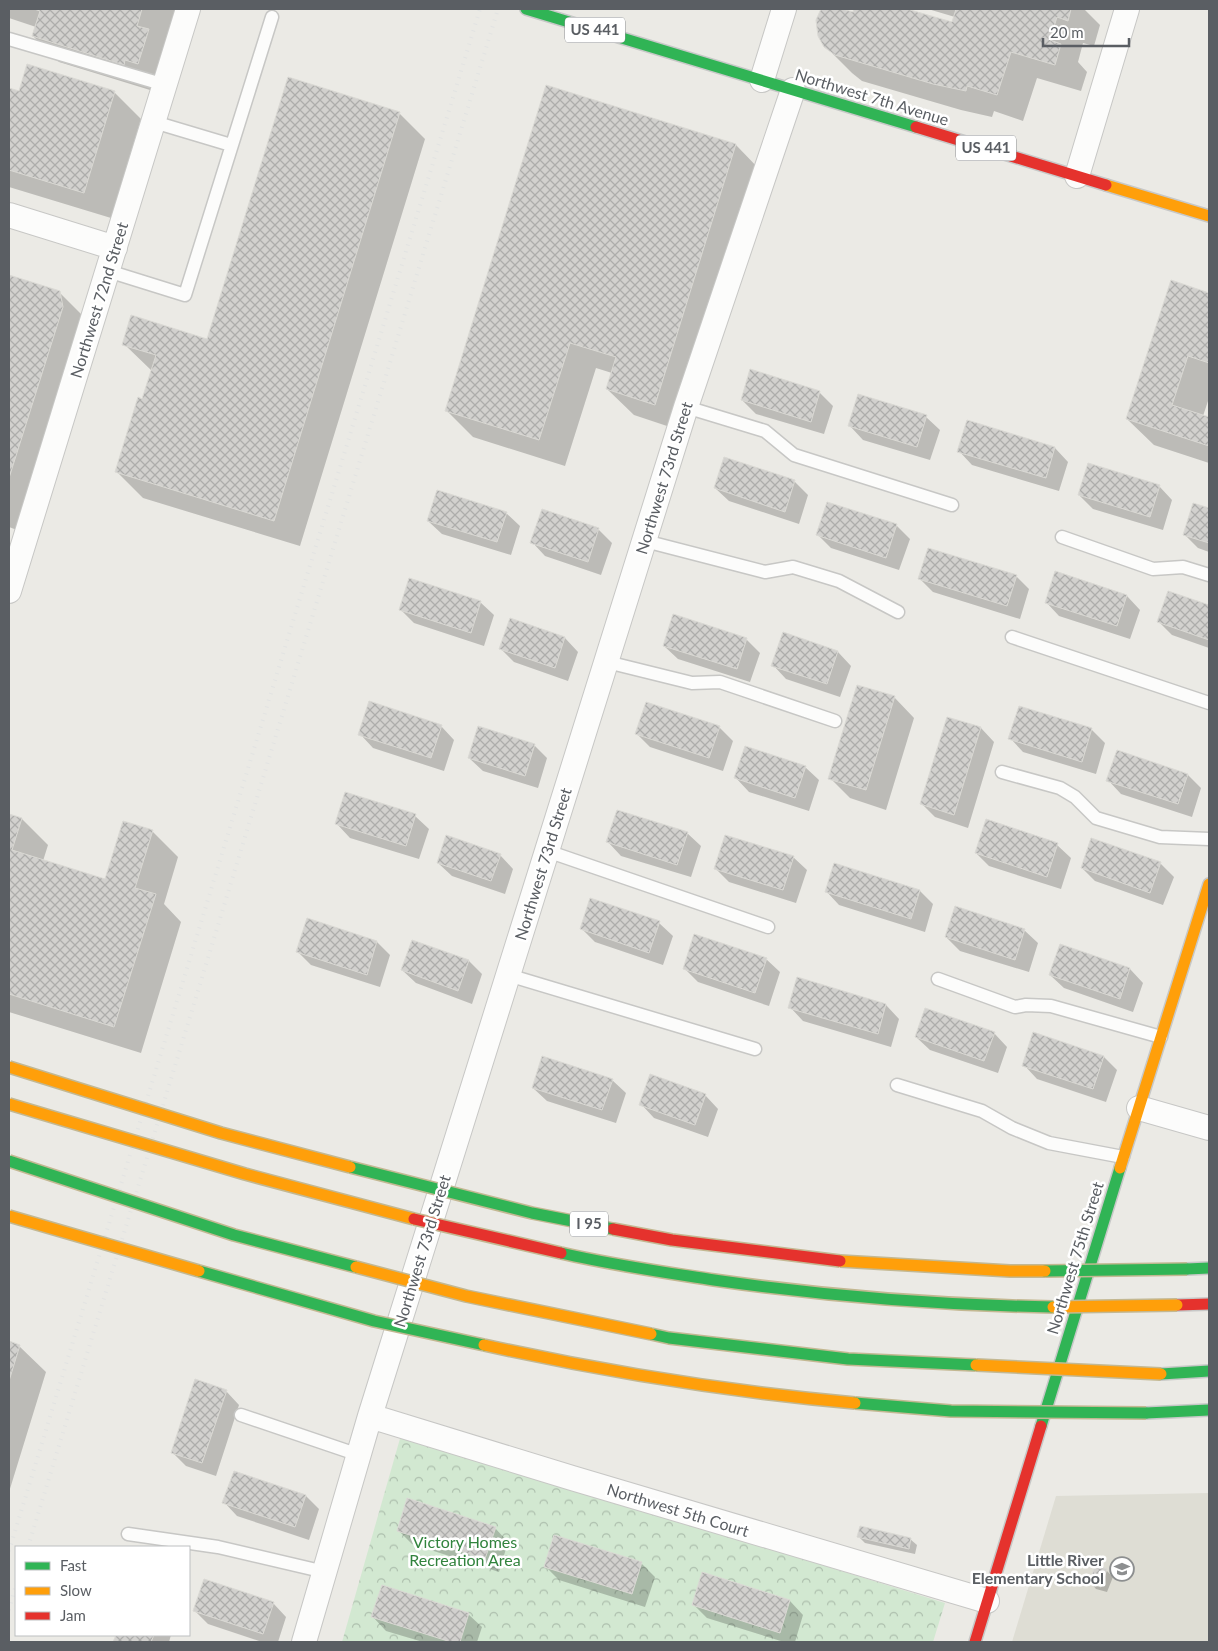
<svg xmlns="http://www.w3.org/2000/svg" width="1218" height="1651" viewBox="0 0 1218 1651" font-family="Lato,sans-serif">
<defs>
<pattern id="forest-crowns" width="20" height="18" patternUnits="userSpaceOnUse" patternTransform="scale(1.25)"><rect width="20" height="18" fill="#d2e8d1"/><path d="M2 6a3 3 0 1 1 6 0M12 15a3 3 0 1 1 6 0" fill="none" stroke="#adbfad"/></pattern>
<pattern id="building-cross-hatch" width="8" height="8" patternUnits="userSpaceOnUse" patternTransform="scale(1.25)"><rect width="8" height="8" fill="#d2d1ce"/><path d="M0 0l8 8M0 8l8-8" fill="none" stroke="#adadab"/></pattern>
</defs>
<rect width="100%" height="100%" fill="#ebeae5"/>
<!-- education -->
<path fill="#deddd4" d="M1209 1493V1642H1012L1056 1496Z"/>
<!-- forest -->
<path fill="url(#forest-crowns)" d="M401 1435 945 1603 933 1642H342Z"/>
<!-- shadow -->
<path fill="#0003" fill-rule="evenodd" d="M9 9H189L175 57 152 85 150 90 59 62 33 36 36 27 9 18Z
M822 9H838L853 13 855 9H903L953 23 955 17 928 9H1030L1039 12 1040 9H1084L1100 25 1094 46 1083 43 1078 62 1087 72 1081 91 1037 78 1023 121 994 111 992 117 961 110 862 81 852 73 825 46 818 20ZM1051 32H1054L1050 47 1047 46Z
M547 87 736 145 762 172 682 431 634 415 607 389 612 373 596 368 565 466 473 437 447 411Z
M9 89 19 93 114 92 141 119 111 218 9 187Z
M399 113 425 139 300 546 143 498 117 472 152 371 124 344 208 340Z
M9 277 59 292 86 319 17 530 9 527Z
M1171 282 1209 294V398L1203 416 1209 418V463L1154 445 1127 419Z
M819 392 833 406 824 434 756 414 742 400Z
M926 417 940 430 930 460 863 440 850 426Z
M967 422 1055 448 1068 462 1059 491 972 465 959 451Z
M725 459 795 482 808 495 799 524 729 501 715 488Z
M1159 486 1172 500 1163 530 1093 509 1079 495Z
M1193 504 1209 509V552L1198 548 1184 534Z
M506 513 520 526 511 555 442 534 428 521Z
M896 525 910 539 899 570 831 548 818 535Z
M598 529 612 543 601 575 545 556 532 542Z
M1056 572 1127 596 1140 610 1130 639 1059 616 1046 602Z
M1016 576 1029 589 1020 619 933 592 920 579Z
M1169 592 1209 606V648L1172 635 1159 622Z
M480 602 494 615 484 646 414 623 401 610Z
M784 634 838 652 851 666 840 697 786 679 773 665Z
M565 638 578 652 568 681 514 662 501 649Z
M746 639 760 653 750 682 678 659 664 646Z
M894 697 914 718 886 810 850 798 830 778Z
M441 726 454 740 444 771 373 748 360 734Z
M719 727 733 741 723 771 650 747 637 734Z
M981 728 994 742 968 828 935 817 922 804Z
M1091 729 1105 743 1096 774 1023 752 1010 738Z
M534 745 547 758 538 788 483 771 469 758Z
M805 767 819 780 809 811 749 792 736 778Z
M1188 775 1201 788 1192 817 1121 794 1108 780Z
M9 815 22 819 48 845 43 861 106 881 152 831 178 857 164 904 181 922 141 1053 9 1012Z
M415 816 429 829 419 859 350 838 337 824Z
M687 833 701 846 691 877 621 856 608 842Z
M1057 845 1071 858 1061 889 989 866 976 853Z
M500 855 513 869 505 894 452 876 438 863Z
M793 857 807 870 796 903 729 882 716 869Z
M1160 863 1174 877 1163 905 1095 881 1082 868Z
M826 891H920L933 904 925 932 839 905Z
M659 923 673 936 663 965 595 942 581 928Z
M1024 930 1038 943 1029 972 960 951 946 937Z
M377 942 390 955 380 987 311 965 298 952Z
M1060 945 1130 969 1143 983 1133 1012 1064 988 1050 975Z
M766 959 780 972 769 1006 698 982 685 969Z
M469 961 482 974 472 1004 416 983 402 970Z
M798 979 886 1005 899 1019 891 1047 803 1021 790 1007Z
M994 1033 1007 1047 998 1073 930 1050 916 1037Z
M1104 1057 1117 1070 1106 1102 1037 1079 1024 1065Z
M612 1080 626 1093 616 1123 547 1101 533 1088Z
M705 1095 718 1109 708 1137 654 1118 641 1104Z
M9 1343 19 1346 46 1372 9 1492Z
M226 1391 239 1405 216 1476 186 1466 172 1452Z
M234 1472 306 1496 319 1509 309 1540 237 1516 224 1502Z
M495 1528 508 1542 499 1572 412 1544 398 1530Z
M859 1537 910 1539 917 1545 915 1554 865 1543Z
M641 1563 655 1577 645 1607 559 1580 546 1567Z
M1106 1570 1113 1577 1107 1592 1096 1589 1090 1582Z
M703 1573 790 1601 803 1615 795 1642H784L707 1618 693 1604Z
M273 1603 286 1617 278 1642H262L208 1624 194 1610Z
M468 1614 482 1627 477 1642H423L386 1631 373 1617Z
M117 1635H171L169 1642H115Z"/>
<!-- building -->
<path fill="url(#building-cross-hatch)" stroke="#dad9d4" d="M34 9H142L137 26 149 29 138 64 125 60 124 65 32 36 40 11Z
M821 9H842L853 12 854 9H907L952 22 956 9H1034L1038 10 1039 9H1071L1068 21 1057 17 1050 40 1061 44 1055 65 1011 52 997 95 967 86 966 91 933 84 835 55 824 47 818 36 816 20Z
M27 64 115 91 84 193 9 170V88L19 91Z
M288 77 400 112 274 521 115 472 138 397 142 399 156 355 122 345 131 315 207 339Z
M546 85 736 144 655 405 606 389 616 357 570 343 539 440 445 411Z
M9 275 60 291 63 307 9 478Z
M1171 280 1209 293V363L1188 356 1172 405 1209 417V446L1126 419Z
M750 369 820 391 811 422 741 400Z
M858 394 927 415 917 447 848 426Z
M967 420 1055 447 1046 478 957 452Z
M724 457 795 480 785 512 714 488Z
M1088 463 1160 485 1150 517 1078 495Z
M437 490 507 512 497 542 427 521Z
M827 502 897 524 886 558 816 535Z
M1193 503 1209 508V543L1183 535Z
M542 509 599 528 588 562 530 543Z
M928 548 1017 575 1007 606 918 579Z
M1055 571 1127 595 1117 626 1045 603Z
M409 578 481 601 471 633 399 610Z
M1168 591 1209 605V640L1157 622Z
M673 614 747 638 737 669 663 646Z
M510 618 565 637 555 668 499 649Z
M783 632 838 651 827 684 771 666Z
M857 685 895 696 866 790 828 779Z
M369 701 442 725 431 758 358 735Z
M646 702 720 726 709 758 635 734Z
M1019 706 1092 728 1082 762 1008 739Z
M947 717 981 727 954 815 920 804Z
M478 726 535 744 525 776 468 758Z
M745 746 806 766 795 798 734 778Z
M1117 750 1188 774 1178 804 1106 781Z
M345 792 416 814 406 846 335 824Z
M617 810 688 832 677 865 606 842Z
M9 814 22 818 12 850 105 879 123 821 153 830 135 888 156 894 114 1027 9 994Z
M986 819 1058 843 1047 877 975 853Z
M446 835 501 854 491 881 437 863Z
M725 835 794 856 783 890 714 869Z
M1091 838 1161 862 1150 893 1081 868Z
M834 863 920 890 911 919 825 892Z
M590 898 660 921 649 953 580 929Z
M955 906 1025 929 1015 960 945 937Z
M307 918 377 941 367 975 296 952Z
M694 934 767 958 755 993 683 969Z
M412 940 469 960 458 991 401 970Z
M1060 944 1130 968 1120 999 1049 975Z
M797 977 886 1004 878 1034 788 1008Z
M925 1008 995 1032 984 1061 915 1037Z
M1033 1032 1104 1056 1093 1089 1022 1066Z
M542 1056 613 1079 602 1110 532 1088Z
M650 1074 706 1094 695 1125 639 1105Z
M9 1341 20 1345 9 1381Z
M195 1379 227 1390 202 1463 171 1453Z
M234 1471 306 1495 295 1527 222 1503Z
M407 1498 496 1527 485 1559 397 1531Z
M860 1526 911 1538 909 1549 857 1537Z
M554 1535 642 1562 632 1594 544 1567Z
M1095 1565 1107 1569 1101 1587 1089 1583Z
M702 1572 790 1600 780 1633 692 1605Z
M204 1579 274 1602 263 1634 193 1611Z
M382 1585 469 1613 460 1642H451L371 1617Z
M116 1635H154L151 1642H113Z"/>
<g fill="none" stroke-linecap="round" stroke-linejoin="round">
<!-- lane casing -->
<g stroke="#c7c7c5" stroke-width="15">
<path id="lane" d="M9 39 165 85
M154 122 231 145
M108 271 185 295 272 17
M686 407 765 431 794 455 952 505
M1062 537 1153 569 1183 567 1209 575
M645 541 765 572 793 567 839 581 898 612
M1012 637 1209 703
M607 662 692 683 720 682 835 721
M1002 772 1060 788 1075 797 1096 818 1160 837 1209 839
M547 851 768 927
M508 975 755 1049
M938 979 1015 1007 1026 1005 1051 1006 1161 1037
M897 1085 982 1111 1012 1128 1049 1143 1123 1157
M241 1415 359 1455
M128 1534 218 1547 325 1572"/>
</g>
<!-- street casing -->
<g stroke="#c7c7c5" stroke-width="26">
<path id="street" d="M762 80 784 9
M1077 176 1127 9
M9 215 115 248
M9 591 188 9
M1139 1108 1209 1128
M370 1416 572 1478 987 1601
M304 1642 370 1416 686 407 793 90"/>
</g>
<!-- fast casing -->
<g stroke="#c7c8c7" stroke-width="14">
<path id="fast" d="M526 9 916 127
M1187 1269 1209 1268
M1161 1374 1209 1371
M1146 1413 1209 1410
M1041 1426 1120 1168"/>
</g>
<!-- slow casing -->
<g stroke="#c7c8c7" stroke-width="14">
<path id="slow" d="M1106 185 1209 216
M1120 1168 1209 884"/>
</g>
<!-- jam casing -->
<g stroke="#c7c8c7" stroke-width="14">
<path id="jam" d="M916 127 1106 185
M1177 1305 1209 1304
M975 1642 1041 1426"/>
</g>
<!-- lane -->
<use href="#lane" stroke="#fcfcfb" stroke-width="12"/>
<!-- street -->
<use href="#street" stroke="#fcfcfb" stroke-width="24"/>
<!-- fast -->
<use href="#fast" stroke="#30b455" stroke-width="11"/>
<!-- slow -->
<use href="#slow" stroke="#ff9f0a" stroke-width="11"/>
<!-- jam -->
<use href="#jam" stroke="#e5322d" stroke-width="11"/>
<!-- rail -->
<path stroke="#e2e3e2" stroke-width="4" stroke-dasharray="1 6" stroke-linecap="butt" d="M28 1547 498 9
M9 1551 480 9
M9 1610 16 1585"/>
<!-- fast-bridge casing -->
<g stroke="#c3b892" stroke-width="14" stroke-linecap="butt">
<path id="fast-bridge" d="M9 1161 234 1235 356 1267
M350 1167 532 1213 613 1229
M561 1253C612 1265 663 1272 714 1280 826 1296 939 1305 1053 1307
M199 1271 374 1321 484 1345
M1045 1271 1187 1269
M651 1334 669 1338 848 1359 976 1365
M855 1403 951 1411 1146 1413"/>
</g>
<!-- slow-bridge casing -->
<g stroke="#c3b892" stroke-width="14" stroke-linecap="butt">
<path id="slow-bridge" d="M9 1067 221 1133 350 1167
M9 1104 245 1174 414 1219
M9 1216 199 1271
M840 1261 1010 1271H1045
M356 1267 466 1296 651 1334
M1053 1307 1177 1305
M484 1345C606 1372 731 1392 855 1403
M976 1365 1161 1374"/>
</g>
<!-- jam-bridge casing -->
<g stroke="#c3b892" stroke-width="14" stroke-linecap="butt">
<path id="jam-bridge" d="M414 1219 561 1253
M613 1229 672 1240 840 1261"/>
</g>
<!-- fast-bridge -->
<use href="#fast-bridge" stroke="#30b455" stroke-width="11"/>
<!-- slow-bridge -->
<use href="#slow-bridge" stroke="#ff9f0a" stroke-width="11"/>
<!-- jam-bridge -->
<use href="#jam-bridge" stroke="#e5322d" stroke-width="11"/>
</g>
<!-- icons -->
<defs>
<g id="school-ring" transform="scale(1.25)"><circle r="9.5" fill="#fff" stroke="#8d8f90" stroke-width="1.5"/><path d="M0-5L7-2L0 1L-7-2ZM-4 1L0 2.5L4 1V4Q0 6-4 4Z" fill="#8d8f90"/></g>
</defs>
<g fill-rule="evenodd">
<use href="#school-ring" x="1122" y="1569"/>
</g>
<g text-anchor="middle" stroke-width="5" stroke-linejoin="round" paint-order="stroke">
<!-- shield labels -->
<g fill="#fff" stroke="#8c8e92" stroke-width="1">
<rect x="565" y="17.5" width="60" height="25" rx="4"/>
<rect x="956" y="135.5" width="60" height="25" rx="4"/>
<rect x="570" y="1211.5" width="38" height="25" rx="4"/>
</g>
<g font-size="15" font-weight="bold" fill="#5a5e63">
<text x="595" y="35">US 441</text>
<text x="986" y="153">US 441</text>
<text x="589" y="1229">I 95</text>
</g>
<!-- street labels -->
<g font-size="16" fill="#5a5e63" stroke="#fff">
<text transform="translate(872 97) rotate(17)" y="6">Northwest 7th Avenue</text>
<text transform="translate(99 300) rotate(-73)" y="6">Northwest 72nd Street</text>
<text transform="translate(664 478) rotate(-73)" y="6">Northwest 73rd Street</text>
<text transform="translate(543 864) rotate(-73)" y="6">Northwest 73rd Street</text>
<text transform="translate(422 1251) rotate(-73)" y="6">Northwest 73rd Street</text>
<text transform="translate(1075 1258) rotate(-73)" y="6">Northwest 75th Street</text>
<text transform="translate(678 1510) rotate(17)" y="6">Northwest 5th Court</text>
</g>
<!-- park labels -->
<g font-size="16" fill="#31833d" stroke="#fff">
<text x="465" y="1548">Victory Homes<tspan x="465" dy="18">Recreation Area</tspan></text>
</g>
<!-- poi labels -->
<g font-size="16" font-weight="bold" fill="#5a5e63" stroke="#fff" text-anchor="end">
<text x="1104" y="1566">Little River<tspan x="1104" dy="18">Elementary School</tspan></text>
</g>
</g>
<!-- border -->
<rect width="1218" height="1651" fill="none" stroke="#5a5e63" stroke-width="20"/>
<!-- legend -->
<rect x="15" y="1546" width="175" height="90" fill="#ffffff" stroke="#bdbfc1"/>
<rect x="25" y="1562" width="25" height="8" fill="#30b455" stroke="#bdbfc1"/>
<text x="60" y="1571" font-size="15" fill="#5a5e63">Fast</text>
<rect x="25" y="1587" width="25" height="8" fill="#ff9f0a" stroke="#bdbfc1"/>
<text x="60" y="1596" font-size="15" fill="#5a5e63">Slow</text>
<rect x="25" y="1612" width="25" height="8" fill="#e5322d" stroke="#bdbfc1"/>
<text x="60" y="1621" font-size="15" fill="#5a5e63">Jam</text>
<!-- scale -->
<path d="M1043 38v8h86v-8" fill="none" stroke="#5a5e63" stroke-width="2.5"/>
<text x="1050" y="38" font-size="15" fill="#5a5e63" stroke="#ffffff" stroke-width="4" paint-order="stroke">20 m</text>
</svg>
